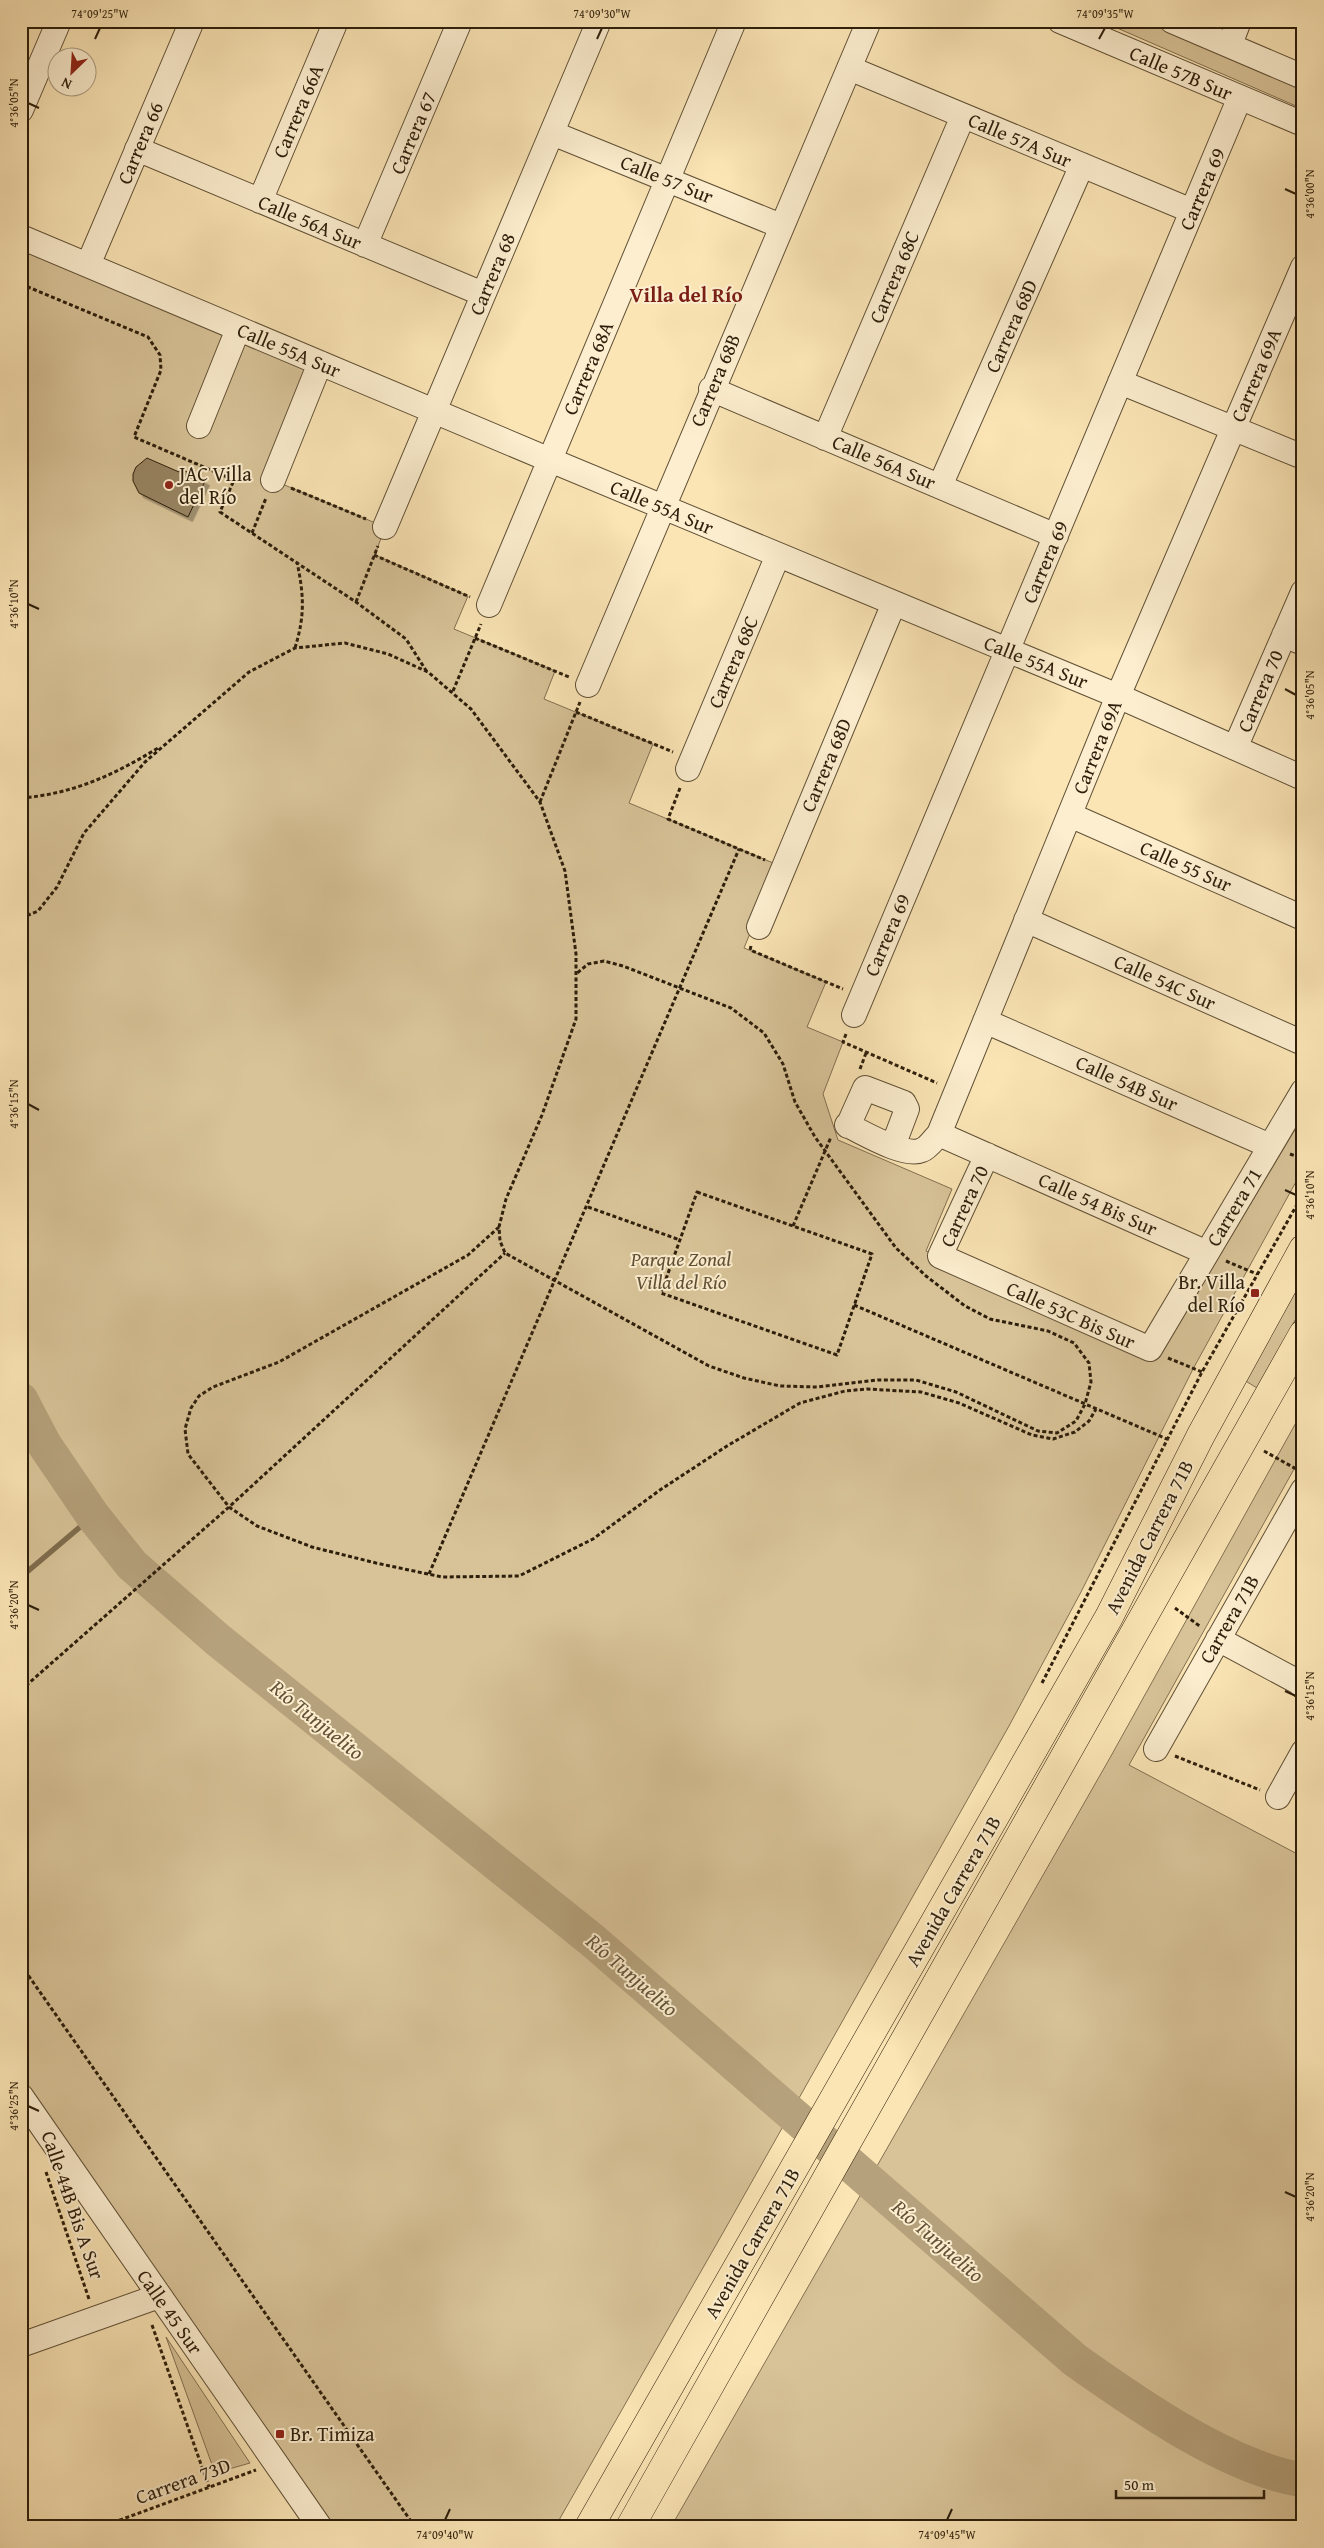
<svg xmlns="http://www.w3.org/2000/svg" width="1324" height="2548" viewBox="0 0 1324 2548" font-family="'Gentium Book Plus',serif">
<defs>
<filter id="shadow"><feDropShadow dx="4.5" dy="4.5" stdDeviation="0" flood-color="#0004"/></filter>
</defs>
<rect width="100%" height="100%" fill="#fbe5b5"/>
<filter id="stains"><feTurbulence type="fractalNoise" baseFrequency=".004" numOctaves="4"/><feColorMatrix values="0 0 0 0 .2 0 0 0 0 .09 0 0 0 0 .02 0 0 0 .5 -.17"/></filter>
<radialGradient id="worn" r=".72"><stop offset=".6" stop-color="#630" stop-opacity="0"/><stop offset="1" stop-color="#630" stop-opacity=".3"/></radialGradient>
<!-- green -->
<path fill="#d8c398" stroke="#827052" d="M1101 21H1155L1303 85 1296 106Z
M21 245 308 365 263 476 385 527 375 555 468 596 454 629 555 671 544 699 653 744 629 803 778 865 744 948 826 982 807 1027 843 1042 823 1094 838 1140 952 1189 926 1251 1161 1354 1303 1116V1169L1193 1369 1081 1592 1009 1726 724 2231 555 2527H333L21 2082Z
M1303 1271V1306L1257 1388 1244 1380Z
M1303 1410V1453L1129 1765 1303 1857V2527H671L1111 1756Z
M166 2337 250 2463 215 2473Z"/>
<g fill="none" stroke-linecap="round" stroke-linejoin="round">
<!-- stream -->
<path stroke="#7f6d4e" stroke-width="5.5" d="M21 1577 93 1516"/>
<!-- river -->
<path stroke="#b5a17b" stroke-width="35" d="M21 1400 44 1444 93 1516 132 1565 218 1640 592 1940 1075 2360C1137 2404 1228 2468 1303 2480"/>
</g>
<!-- building -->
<path fill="#988563" stroke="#2d1e0b" filter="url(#shadow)" d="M147 458 179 472 181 469 205 481 188 517 139 493 133 481V474L136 467Z"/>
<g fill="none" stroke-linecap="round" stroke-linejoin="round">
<!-- minor casing -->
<g stroke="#605036" stroke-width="26">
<path id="minor" d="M1060 21 1303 124
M1172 21 1303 77
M1234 34 1239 21
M849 68 1192 211
M21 110 59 21
M552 133 781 226
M137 149 483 294
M260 201 336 21
M21 237 550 460 1118 696 1303 778
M365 245 460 21
M88 265 192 21
M1120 382 1303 457
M711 389 1056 536
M199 426 238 329
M825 438 963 116
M273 480 320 363
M940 486 1082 165
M385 527 599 21
M489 605 734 21
M1284 635 1303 643
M588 685 869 21
M1235 748 1303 592
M688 769 778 555
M1070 815 1303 918
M1026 920 1303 1043
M759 927 894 603
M854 1015 1235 109
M985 1021 1270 1146
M847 1125C864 1133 905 1158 922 1150 928 1148 934 1139 939 1134L1118 696 1303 267
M848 1126 865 1088 904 1103 907 1109 893 1146
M939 1134 1207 1253
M987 1155 940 1256 1150 1349 1303 1091
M1218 1639 1298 1682 1303 1687
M1156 1749 1303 1490
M1278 1797 1303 1752
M21 2096 320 2527
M21 2345 159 2296"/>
</g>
<!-- major casing -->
<g stroke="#2d1e0b" stroke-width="29">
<path id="major" d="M589 2527 1109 1617 1201 1435 1303 1249
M630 2527 1303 1334"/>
</g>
<!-- path -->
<path stroke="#2d1e0b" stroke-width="3" stroke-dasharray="4 2.5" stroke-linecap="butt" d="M21 284 148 337 160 355 161 370 134 437 234 480 220 512 356 602 406 639 427 672
M291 488 366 519
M252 533 266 498
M374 555 470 597
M356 602 378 546
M475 638 569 677
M295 648C305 615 304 596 297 562
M453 691 481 624
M576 712 673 752
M680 788 668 819 765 860
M21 798C73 794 114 775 158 748
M540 802 580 702
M21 918 38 911 57 887 84 833 145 762 249 672 295 648 345 643 388 654 428 672 471 709 540 802 565 871 576 954V1019L542 1115 506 1199 499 1227 500 1241 505 1253 709 1366 744 1378 780 1386 817 1387 878 1380H916L956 1392 1038 1431 1057 1433 1076 1421 1085 1404 1091 1382 1089 1363 1074 1343 1048 1331 990 1319 965 1306 926 1276 896 1248 815 1137 795 1102 783 1064 764 1033 731 1008 623 966 604 961 588 964 576 974
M751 946 750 950 843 989
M846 1034 843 1042 937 1083
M860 1069 866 1053
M1290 1154 1303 1159
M697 1192 872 1254 837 1355 661 1293Z
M588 1207 680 1240
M793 1226 831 1137
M499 1227 468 1255 279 1362 213 1387 199 1396 191 1408 185 1429 188 1454 229 1507 257 1526 312 1547 376 1563 442 1577 519 1576 593 1539 660 1490 727 1446 800 1403 845 1391 867 1389 921 1392 959 1403 1032 1435 1053 1439 1075 1432 1089 1421 1096 1409
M1226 1261 1257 1274
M854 1305 1167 1439
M1168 1358 1202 1372
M1264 1451 1298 1470
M429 1574 739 849
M1175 1608 1201 1627
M1042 1683 1202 1372 1303 1194
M21 1690 229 1507 505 1253
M1175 1756 1260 1790
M21 1965 415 2527
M46 2172 89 2299
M152 2325 209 2487
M101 2527 256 2470"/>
<!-- minor -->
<use href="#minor" stroke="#fceecf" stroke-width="24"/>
<!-- major -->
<use href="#major" stroke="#fbe5b5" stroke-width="28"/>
</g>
<!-- ticks -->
<path fill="none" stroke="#2d1e0b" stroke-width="2" d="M95 39 100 28M597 39 602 28M1099 39 1105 28M28 103 39 108M1285 189 1296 194M28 604 39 609M1285 689 1296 695M28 1104 39 1110M1285 1190 1296 1195M28 1605 39 1610M1285 1691 1296 1696M28 2106 39 2111M1285 2192 1296 2197M445 2520 450 2509M947 2520 952 2509"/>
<!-- markers -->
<g fill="#8f2418" stroke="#fceecf" stroke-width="2">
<circle cx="169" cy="485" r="5"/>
<rect x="1250" y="1288" width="10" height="10" rx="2.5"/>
<rect x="275" y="2429" width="10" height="10" rx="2.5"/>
</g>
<g text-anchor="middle" stroke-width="4" stroke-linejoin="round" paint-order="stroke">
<!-- street labels -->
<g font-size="20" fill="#2d1e0b" stroke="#fceecf">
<text transform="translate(1181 73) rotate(23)" y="7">Calle 57B Sur</text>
<text transform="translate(298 111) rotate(-67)" y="7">Carrera 66A</text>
<text transform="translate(413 133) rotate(-67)" y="7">Carrera 67</text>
<text transform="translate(1020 140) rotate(23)" y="7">Calle 57A Sur</text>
<text transform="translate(140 143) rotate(-67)" y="7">Carrera 66</text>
<text transform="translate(667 179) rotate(22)" y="7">Calle 57 Sur</text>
<text transform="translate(1202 189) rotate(-67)" y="7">Carrera 69</text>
<text transform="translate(310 222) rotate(23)" y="7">Calle 56A Sur</text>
<text transform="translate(492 274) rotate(-67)" y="7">Carrera 68</text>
<text transform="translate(894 277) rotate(-67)" y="7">Carrera 68C</text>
<text transform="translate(1011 326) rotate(-66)" y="7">Carrera 68D</text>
<text transform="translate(289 350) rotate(23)" y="7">Calle 55A Sur</text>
<text transform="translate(588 368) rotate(-67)" y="7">Carrera 68A</text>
<text transform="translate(1256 375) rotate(-67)" y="7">Carrera 69A</text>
<text transform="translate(715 380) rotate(-67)" y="7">Carrera 68B</text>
<text transform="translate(884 462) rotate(23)" y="7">Calle 56A Sur</text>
<text transform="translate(662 507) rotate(23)" y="7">Calle 55A Sur</text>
<text transform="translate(1045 562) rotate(-67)" y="7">Carrera 69</text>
<text transform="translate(733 662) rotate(-67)" y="7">Carrera 68C</text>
<text transform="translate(1036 662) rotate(22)" y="7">Calle 55A Sur</text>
<text transform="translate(1260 691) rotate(-67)" y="7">Carrera 70</text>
<text transform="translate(1097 747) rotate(-68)" y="7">Carrera 69A</text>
<text transform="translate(826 765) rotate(-67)" y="7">Carrera 68D</text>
<text transform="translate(1186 866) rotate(24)" y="7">Calle 55 Sur</text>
<text transform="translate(887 935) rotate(-67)" y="7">Carrera 69</text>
<text transform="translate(1165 982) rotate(24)" y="7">Calle 54C Sur</text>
<text transform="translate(1127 1083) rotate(24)" y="7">Calle 54B Sur</text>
<text transform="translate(1098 1204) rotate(24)" y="7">Calle 54 Bis Sur</text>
<text transform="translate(964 1206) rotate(-65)" y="7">Carrera 70</text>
<text transform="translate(1234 1207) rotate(-59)" y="7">Carrera 71</text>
<text transform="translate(1071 1315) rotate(24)" y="7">Calle 53C Bis Sur</text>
<text transform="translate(1149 1537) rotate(-63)" y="7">Avenida Carrera 71B</text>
<text transform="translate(1229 1619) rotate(-60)" y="7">Carrera 71B</text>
<text transform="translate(953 1891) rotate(-60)" y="7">Avenida Carrera 71B</text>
<text transform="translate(73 2205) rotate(71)" y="7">Calle 44B Bis A Sur</text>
<text transform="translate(752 2243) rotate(-60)" y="7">Avenida Carrera 71B</text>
<text transform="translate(170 2312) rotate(55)" y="7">Calle 45 Sur</text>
<text transform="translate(183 2481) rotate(-20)" y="7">Carrera 73D</text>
</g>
<!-- poi labels -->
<g font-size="20" fill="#2d1e0b" stroke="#fceecf" text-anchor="start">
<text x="179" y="481">JAC Villa<tspan x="179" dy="23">del Río</tspan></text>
<text x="1245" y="1289" text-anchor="end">Br. Villa<tspan x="1245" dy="23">del Río</tspan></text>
<text x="290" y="2441">Br. Timiza</text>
</g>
<!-- park labels -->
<g font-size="20" font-style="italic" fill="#605035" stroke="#fceecf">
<text x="681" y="1266">Parque Zonal<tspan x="681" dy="23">Villa del Río</tspan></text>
</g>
<!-- neighbourhood labels -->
<g font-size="21" font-weight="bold" fill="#7a1f14" stroke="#fceecf">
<text x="686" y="302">Villa del Río</text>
</g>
<!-- water labels -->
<g font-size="21" font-style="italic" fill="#635238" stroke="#fceecf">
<text transform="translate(317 1720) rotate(39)" y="7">Río Tunjuelito</text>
<text transform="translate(632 1975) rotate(41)" y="7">Río Tunjuelito</text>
<text transform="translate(938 2241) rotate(41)" y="7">Río Tunjuelito</text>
</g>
</g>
<!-- margin -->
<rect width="1324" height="2548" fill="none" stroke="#fbe5b5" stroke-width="55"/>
<!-- north arrow -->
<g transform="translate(72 72) rotate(205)"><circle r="24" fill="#fceecf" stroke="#a99b81"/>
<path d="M0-4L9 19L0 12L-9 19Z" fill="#8f2418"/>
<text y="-8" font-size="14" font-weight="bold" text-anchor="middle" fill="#2d1e0b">N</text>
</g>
<!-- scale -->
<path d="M1116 2490v8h148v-8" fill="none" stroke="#2d1e0b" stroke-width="2.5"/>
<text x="1124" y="2490" font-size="15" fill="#2d1e0b" stroke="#fceecf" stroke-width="4" paint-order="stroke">50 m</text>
<rect x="28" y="28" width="1268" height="2492" fill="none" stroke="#2d1e0b" stroke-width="2"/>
<g font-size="12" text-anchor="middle" fill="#2d1e0b">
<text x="100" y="18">74°09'25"W</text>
<text x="602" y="18">74°09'30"W</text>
<text x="1105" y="18">74°09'35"W</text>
<text transform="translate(14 103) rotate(-90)" y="4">4°36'05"N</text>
<text transform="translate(1310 194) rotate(-90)" y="4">4°36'00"N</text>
<text transform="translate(14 604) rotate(-90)" y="4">4°36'10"N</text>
<text transform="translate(1310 695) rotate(-90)" y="4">4°36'05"N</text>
<text transform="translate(14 1104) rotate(-90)" y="4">4°36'15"N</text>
<text transform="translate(1310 1195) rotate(-90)" y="4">4°36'10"N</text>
<text transform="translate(14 1605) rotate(-90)" y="4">4°36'20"N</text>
<text transform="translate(1310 1696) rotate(-90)" y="4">4°36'15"N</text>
<text transform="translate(14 2106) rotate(-90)" y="4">4°36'25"N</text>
<text transform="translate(1310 2197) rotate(-90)" y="4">4°36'20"N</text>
<text x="445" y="2539">74°09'40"W</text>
<text x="947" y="2539">74°09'45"W</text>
</g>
<rect width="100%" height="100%" filter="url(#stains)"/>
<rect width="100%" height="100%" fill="url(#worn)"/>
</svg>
